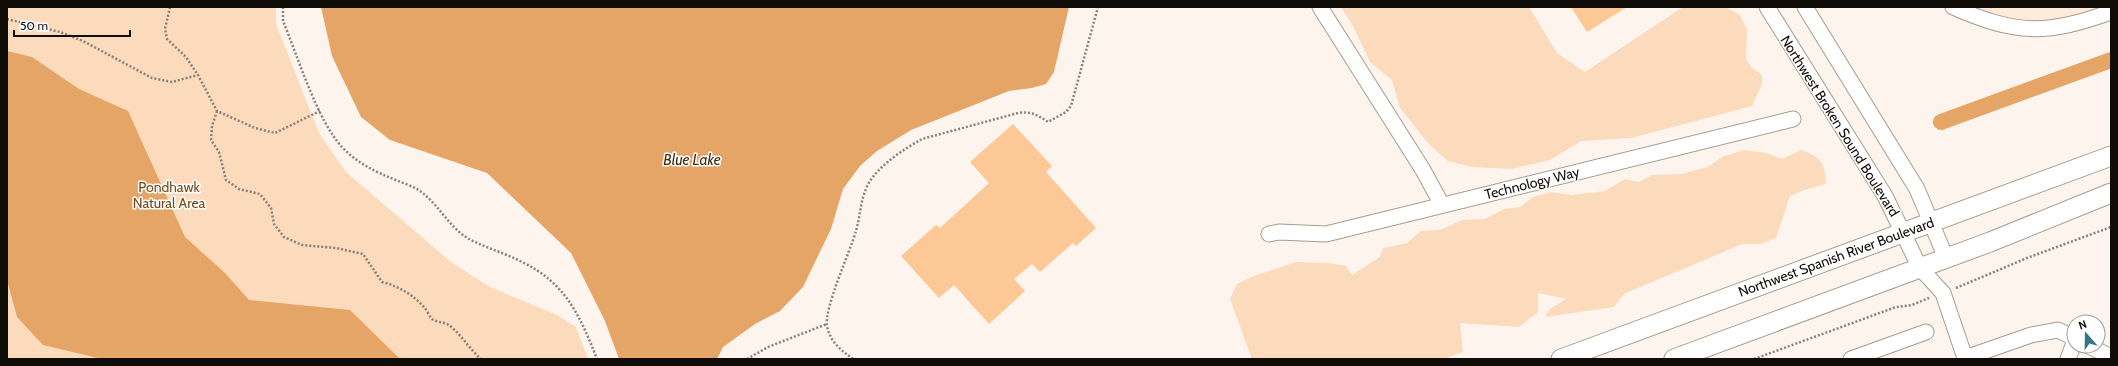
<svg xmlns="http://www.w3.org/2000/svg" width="2118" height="366" viewBox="0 0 2118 366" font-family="Cabin,sans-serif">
<rect width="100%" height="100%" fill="#fdf5ed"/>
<!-- built -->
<path fill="#ffebd9" d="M1969 7H2111L2044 30Z"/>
<!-- green -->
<path fill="#fcdabc" d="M7 7H276V24L319 133 346 172 451 262 488 286 557 315 576 327 588 359H7Z
M1341 7H1529L1557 53 1585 72 1683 7H1726L1740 15 1747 30 1746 58 1751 67 1762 75V84L1752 106 1631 138 1581 141 1550 160 1511 169 1472 167 1448 161 1428 143 1400 108 1392 80 1370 62 1353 26Z
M1744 150 1766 153 1782 159 1801 150C1821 157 1825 162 1826 184L1807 189 1790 196 1776 238 1760 244H1742L1624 294 1614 307 1545 317 1550 309 1566 299 1538 293V312L1519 327 1460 323 1463 352 1444 359H1252L1230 299 1237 284 1254 276 1296 262 1328 263 1346 266 1352 275 1380 257 1383 248 1407 243 1421 231 1440 230 1462 220 1485 219 1504 209 1520 207 1533 197 1551 192 1572 195 1605 191 1625 179 1639 182 1652 175 1681 174 1708 167 1722 157Z"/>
<!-- water -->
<path fill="#e5a566" d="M321 7H1069L1054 72 1046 84 1032 88 1009 91 911 130 877 151 860 166 843 189 831 229 803 287 780 311 755 324 723 347 717 359H619L605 321 571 253 487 173 390 140 361 117 332 56Z
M7 51 32 57 79 89 128 111 185 237 225 273 249 300 350 310 400 359H102L43 345 17 317 7 280Z"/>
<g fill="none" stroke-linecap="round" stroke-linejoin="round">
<!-- canal -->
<path stroke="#e5a566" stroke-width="16" d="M1941 122 2111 60"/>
</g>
<!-- building -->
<path fill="#fcc896" d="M1571 7H1627L1587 32Z
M1013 124 1052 166 1046 172 1096 228 1076 246 1073 243 1040 272 1032 264 1014 279 1025 291 989 324 954 285 939 298 901 256 936 225 940 228 989 183 970 162Z"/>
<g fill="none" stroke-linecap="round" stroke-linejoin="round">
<!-- minor casing -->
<g stroke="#a89b8f" stroke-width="17">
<path id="minor" d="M1320 7 1423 170 1442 205
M1767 7 1885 196 1920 268 1943 293 1965 358 2031 335 2058 330 2074 338
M1805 7 1917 189 1946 258
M1953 7C2017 35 2046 35 2111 12
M1269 234 1279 232 1326 234 1793 119
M2089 346 2111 357
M1851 359 1926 332
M2068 359 2074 343"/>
</g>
<!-- major casing -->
<g stroke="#a89b8f" stroke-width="21">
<path id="major" d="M1561 359 2111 156
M1674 359 1990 242 2111 193"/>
</g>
<!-- path -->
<path stroke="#86807a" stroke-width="2.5" stroke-dasharray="2 2" stroke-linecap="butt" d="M170 7 165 29 167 39 186 57 198 75 217 111 255 128 275 133 320 111
M283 7V21C298 57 317 120 342 147 358 164 376 172 398 181 404 183 411 186 417 189 438 202 448 227 469 239 486 248 505 253 522 262 566 283 580 316 597 359
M7 19 60 32 83 41 152 78 172 82 198 75
M217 111 212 126 211 140 219 152 226 180 239 189 260 194 271 208 274 224 284 237 302 245 336 248 363 254 382 282C398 286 412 294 424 307 427 310 429 316 432 319 436 322 442 322 447 324 460 332 469 349 481 359
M1956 288 2027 258 2111 227
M747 359 768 347 827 324
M853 359C841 350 830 342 827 326 824 308 850 252 856 231 861 214 860 197 870 181 881 164 904 149 922 139L1018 113C1030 111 1038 115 1048 122L1066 112 1071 106 1098 7
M1754 359 1896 307 1912 305 1929 298"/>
<!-- minor -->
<use href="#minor" stroke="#fff" stroke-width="15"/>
<!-- major -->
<use href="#major" stroke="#fff" stroke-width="19"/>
</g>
<g text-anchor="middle" stroke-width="3" stroke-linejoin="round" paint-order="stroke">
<!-- street labels -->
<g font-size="14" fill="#100c08" stroke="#fff">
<text transform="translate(1840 126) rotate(58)" y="5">Northwest Broken Sound Boulevard</text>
<text transform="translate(1532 183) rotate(-14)" y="5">Technology Way</text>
<text transform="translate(1836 257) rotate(-20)" y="5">Northwest Spanish River Boulevard</text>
</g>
<!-- park labels -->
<g font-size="14" fill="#764b1d" stroke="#fff">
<text x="169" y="192">Pondhawk<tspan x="169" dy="16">Natural Area</tspan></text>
</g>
<!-- water labels -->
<g font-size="15" font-style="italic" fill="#442a0e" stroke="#fff">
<text x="692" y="165">Blue Lake</text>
</g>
</g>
<!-- border -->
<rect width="2118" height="366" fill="none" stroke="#100c08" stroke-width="16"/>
<!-- north arrow -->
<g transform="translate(2086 334) rotate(340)"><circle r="19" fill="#ffffff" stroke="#9f9e9c"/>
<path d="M0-3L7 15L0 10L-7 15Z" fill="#327786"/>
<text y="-6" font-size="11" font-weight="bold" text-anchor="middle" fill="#100c08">N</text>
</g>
<!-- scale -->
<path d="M14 30v6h116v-6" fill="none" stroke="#100c08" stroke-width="2"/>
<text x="20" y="30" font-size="12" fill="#100c08" stroke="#ffffff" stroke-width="3" paint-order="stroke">50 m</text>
</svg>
